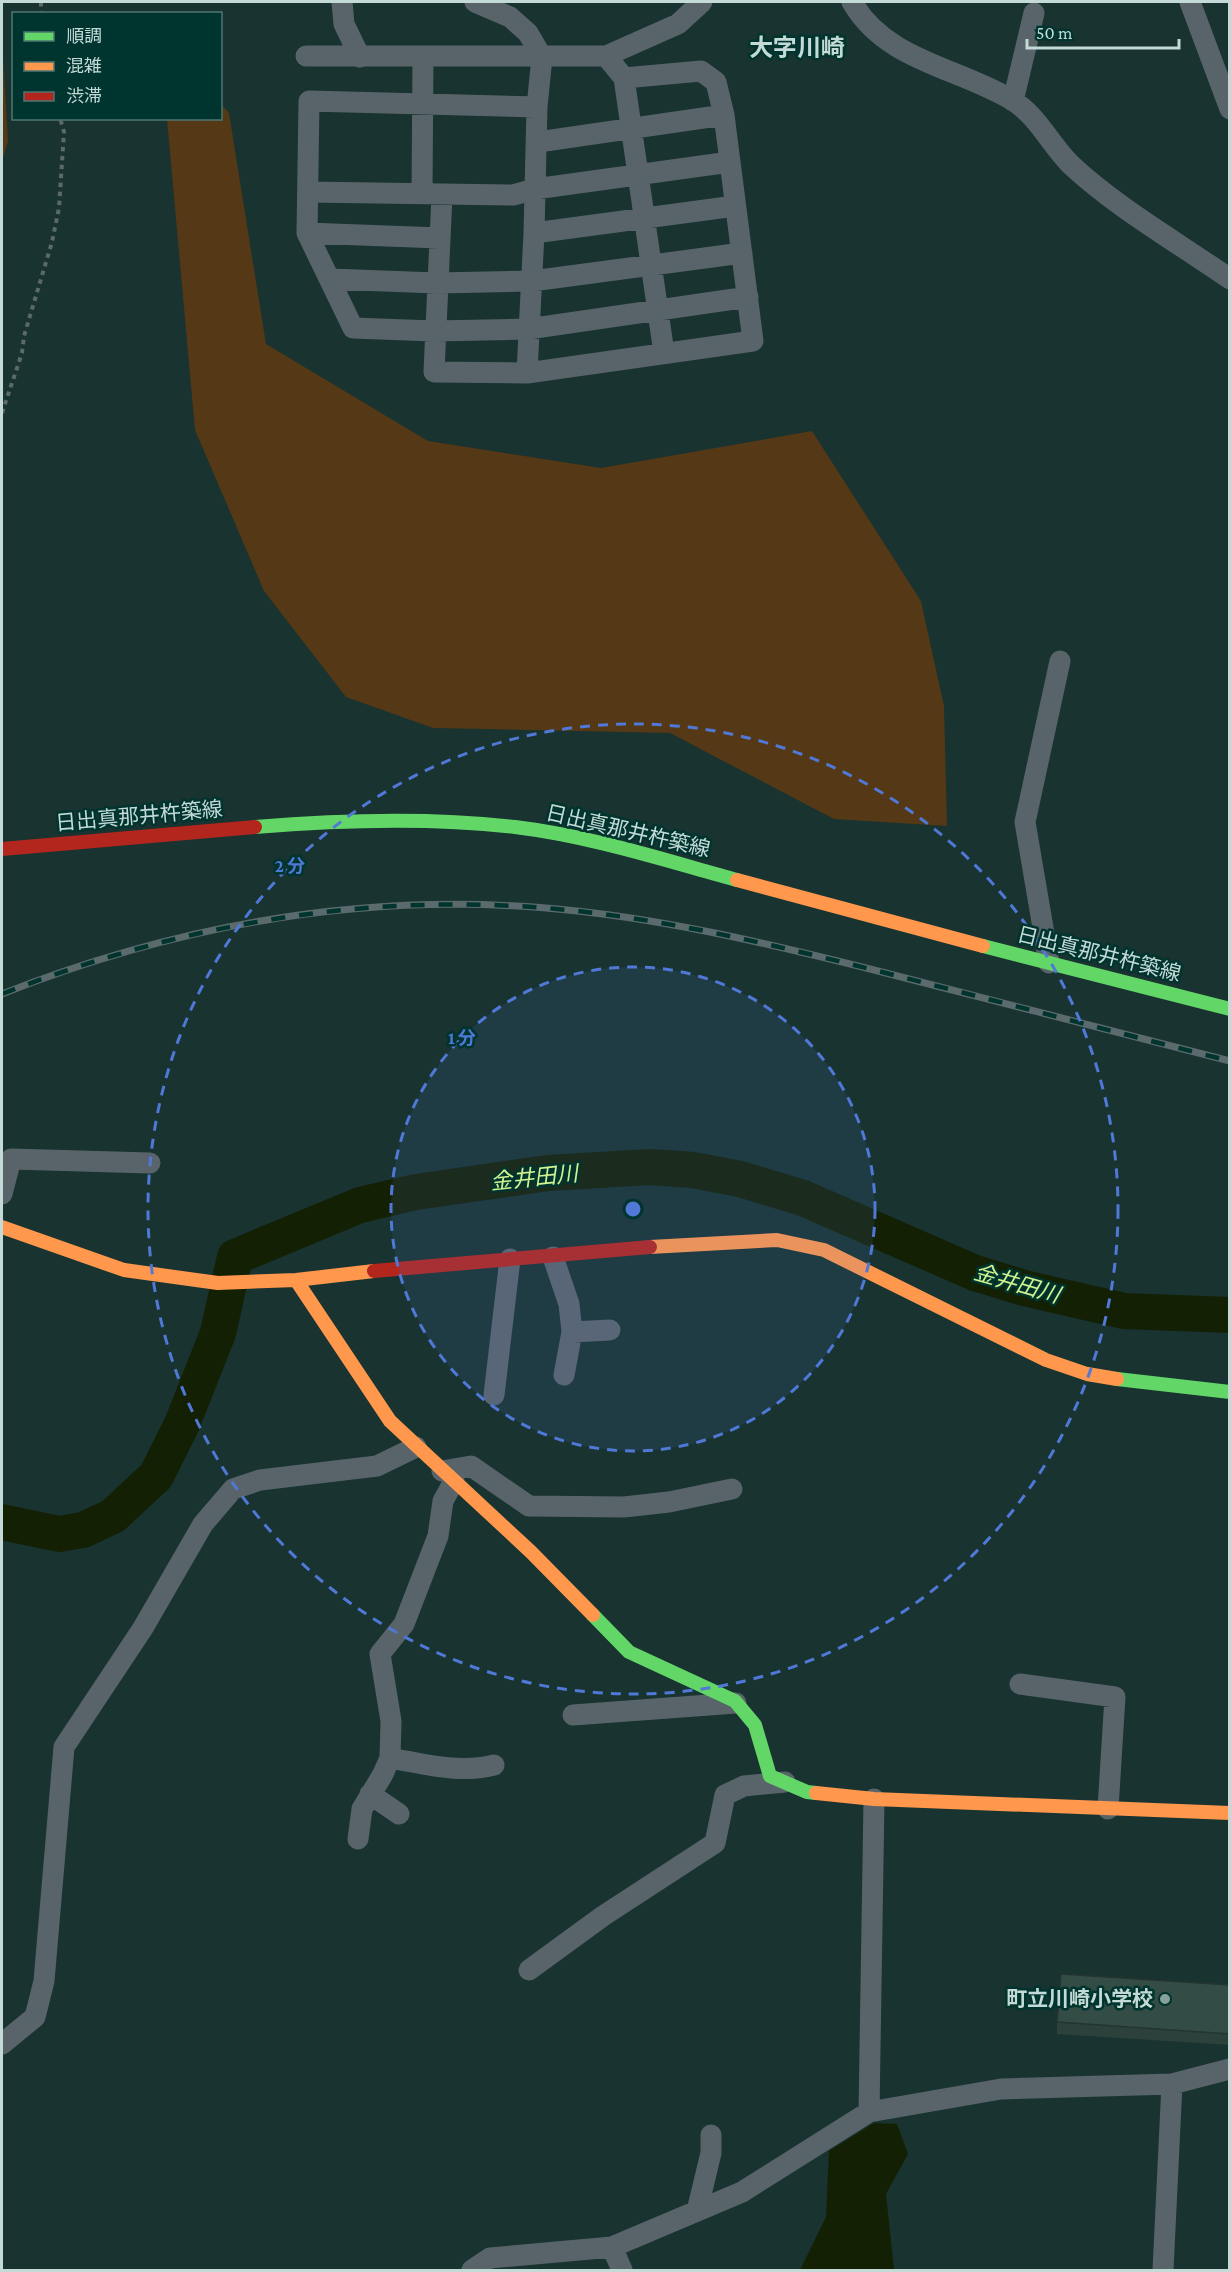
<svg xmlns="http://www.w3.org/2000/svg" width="1231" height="2272" viewBox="0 0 1231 2272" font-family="'Crimson Pro','Noto Sans JP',serif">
<rect width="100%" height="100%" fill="#183330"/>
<!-- green -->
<path fill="#553815" d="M2 38 8 141 2 161Z
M221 104 229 113 266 344 428 441 601 468 812 431 921 601 944 706 947 826 834 819 670 733 433 728 346 697 264 591 195 430 167 119 220 118Z"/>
<!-- water -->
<path fill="#142004" d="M874 2123 897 2124 908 2154 886 2194 894 2270H800L826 2217 829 2151Z"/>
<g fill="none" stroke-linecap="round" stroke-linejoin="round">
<!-- river -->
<path stroke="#142004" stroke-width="36" d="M2 1522 59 1534 83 1530 113 1516 156 1476 182 1424 218 1333 235 1257 360 1205 416 1192 548 1173 650 1167 693 1170 740 1179 803 1198 975 1273 1024 1288 1124 1311 1230 1315"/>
<!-- path -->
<path stroke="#5b696b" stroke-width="4" stroke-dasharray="4.5 4.5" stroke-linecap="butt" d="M41 2V14
M2 413 22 353 24 336 52 242 59 208 64 132 60 118"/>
<!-- street -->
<path stroke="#59646a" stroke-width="21" d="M342 2 344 24 360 57
M475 2 510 17 528 33 542 57 537 107 534 233 527 373
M852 2C886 61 957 67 1012 100 1037 115 1050 144 1070 164 1117 208 1177 242 1230 279
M1190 2 1230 109
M306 56H606L678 24 702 2
M624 78 664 353
M1013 101 1034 13
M537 107 309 101 307 233 353 328 434 331 528 329 748 297
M538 142 724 115
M308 192 513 195 535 189 730 162
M422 193 423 58
M442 195 434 372 527 373 753 341 724 115 716 82 701 71 624 78 606 56
M307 233 440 238
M534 233 735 206
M330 279 437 283 532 281 742 253
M1049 963 1025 822 1060 661
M2 1194 11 1159 150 1163
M553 1257 569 1304 572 1332 564 1375
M572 1332 610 1330
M494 1395 510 1259
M442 1471 471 1466 529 1506 624 1507 669 1502 732 1489
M1020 1684 1115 1697 1108 1809
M573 1715 736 1703
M390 1758C425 1764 458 1774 494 1765
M370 1794 399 1814
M358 1839 362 1809 383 1774 390 1758 391 1721 380 1654 404 1624 438 1536 443 1501 454 1481
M529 1970 603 1916 715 1843 725 1795 744 1786 785 1782
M2 2044 35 2017 44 1981 64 1747 143 1628 203 1524 233 1489 260 1480 377 1466 416 1447
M869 2112 874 1799
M697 2211 711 2153V2135
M612 2247 622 2270
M472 2270 490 2258 612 2247 742 2192 869 2112 1001 2089 1172 2084 1230 2069
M1163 2270 1172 2084"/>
<!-- fast -->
<path stroke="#63d668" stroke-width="14" d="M255 827C340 820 429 817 515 827 590 836 664 860 737 880
M983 946 1230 1009
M1117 1379 1230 1392
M593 1615 629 1652 735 1701 755 1725 770 1776 807 1792 816 1793"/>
<!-- slow -->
<path stroke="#ff974d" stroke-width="14" d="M737 880 983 946
M2 1227 124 1270 218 1283 296 1280 374 1271
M650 1247 777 1240 824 1250 1046 1360 1087 1374 1117 1379
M296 1280 390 1421 531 1552 593 1615
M816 1793 874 1799 1230 1813"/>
<!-- jam -->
<path stroke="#b3261e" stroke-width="14" d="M2 849 255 827
M374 1271 650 1247"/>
<!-- rail casing -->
<g stroke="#5b6a6c" stroke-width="7">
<path id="rail" d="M2 994C175 926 359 893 546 908 657 917 766 943 874 970 993 1000 1111 1031 1230 1061"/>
</g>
<!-- rail -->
<use href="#rail" stroke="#00342e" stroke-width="4.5" stroke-dasharray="14" stroke-linecap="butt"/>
</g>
<!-- wall -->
<path fill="#2c413c" d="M1230 1985V2045L1057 2034V2022Z"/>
<!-- building -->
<path fill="#334c46" stroke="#243531" stroke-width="1.5" d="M1061 1974 1230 1985V2034L1057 2022Z"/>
<!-- distance rings -->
<circle cx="633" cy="1209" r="242" fill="#4f78d7" fill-opacity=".12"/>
<g fill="none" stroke="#4f78d7" stroke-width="3" stroke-dasharray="10 8">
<circle cx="633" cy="1209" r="242"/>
<circle cx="633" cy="1209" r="485"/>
</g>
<!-- markers -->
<circle fill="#87a09c" stroke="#00342e" stroke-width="2" cx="1165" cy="1999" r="6"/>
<g text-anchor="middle" stroke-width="5" stroke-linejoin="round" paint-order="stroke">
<!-- street labels -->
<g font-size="21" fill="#c3dad6" stroke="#00342e">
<text transform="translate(139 816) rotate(-5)" y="7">日出真那井杵築線</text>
<text transform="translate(628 831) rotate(13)" y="7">日出真那井杵築線</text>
<text transform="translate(1099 954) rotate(14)" y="7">日出真那井杵築線</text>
</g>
<!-- poi labels -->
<g font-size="21" font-weight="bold" fill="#c3dad6" stroke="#00342e" text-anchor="end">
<text x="1153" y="2006">町立川崎小学校</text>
</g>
<!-- water labels -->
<g font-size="22" font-style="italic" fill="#d3f390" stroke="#00342e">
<text transform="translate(534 1177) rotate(-6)" y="8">金井田川</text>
<text transform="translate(1017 1283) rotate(16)" y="8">金井田川</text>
</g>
<!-- quarter labels -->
<g font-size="24" font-weight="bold" fill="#c3dad6" stroke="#00342e">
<text x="797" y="56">大字川崎</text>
</g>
</g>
<circle cx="633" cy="1209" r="9" fill="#4f78d7" stroke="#00342e" stroke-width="3"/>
<g font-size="18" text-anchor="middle" font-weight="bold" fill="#4f78d7" stroke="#00342e" stroke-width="5" stroke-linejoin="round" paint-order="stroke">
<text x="290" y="872">2 分</text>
<text x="462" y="1044">1 分</text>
</g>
<!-- border -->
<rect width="1231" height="2272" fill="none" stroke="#c3dad6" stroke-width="6"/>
<!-- legend -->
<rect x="12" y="12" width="210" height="108" fill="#00342e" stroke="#4e7671" stroke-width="1.5"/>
<rect x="24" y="32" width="30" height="9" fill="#63d668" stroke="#4e7671" stroke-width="1.5"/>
<text x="66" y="42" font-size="18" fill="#c3dad6">順調</text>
<rect x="24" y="62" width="30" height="9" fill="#ff974d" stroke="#4e7671" stroke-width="1.5"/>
<text x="66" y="72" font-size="18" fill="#c3dad6">混雑</text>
<rect x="24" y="92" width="30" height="9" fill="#b3261e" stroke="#4e7671" stroke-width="1.5"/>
<text x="66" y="102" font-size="18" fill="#c3dad6">渋滞</text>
<!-- scale -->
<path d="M1027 39v9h152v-9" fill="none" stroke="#c3dad6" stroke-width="3"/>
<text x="1036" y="39" font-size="18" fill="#c3dad6" stroke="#00342e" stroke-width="4.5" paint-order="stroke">50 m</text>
</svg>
